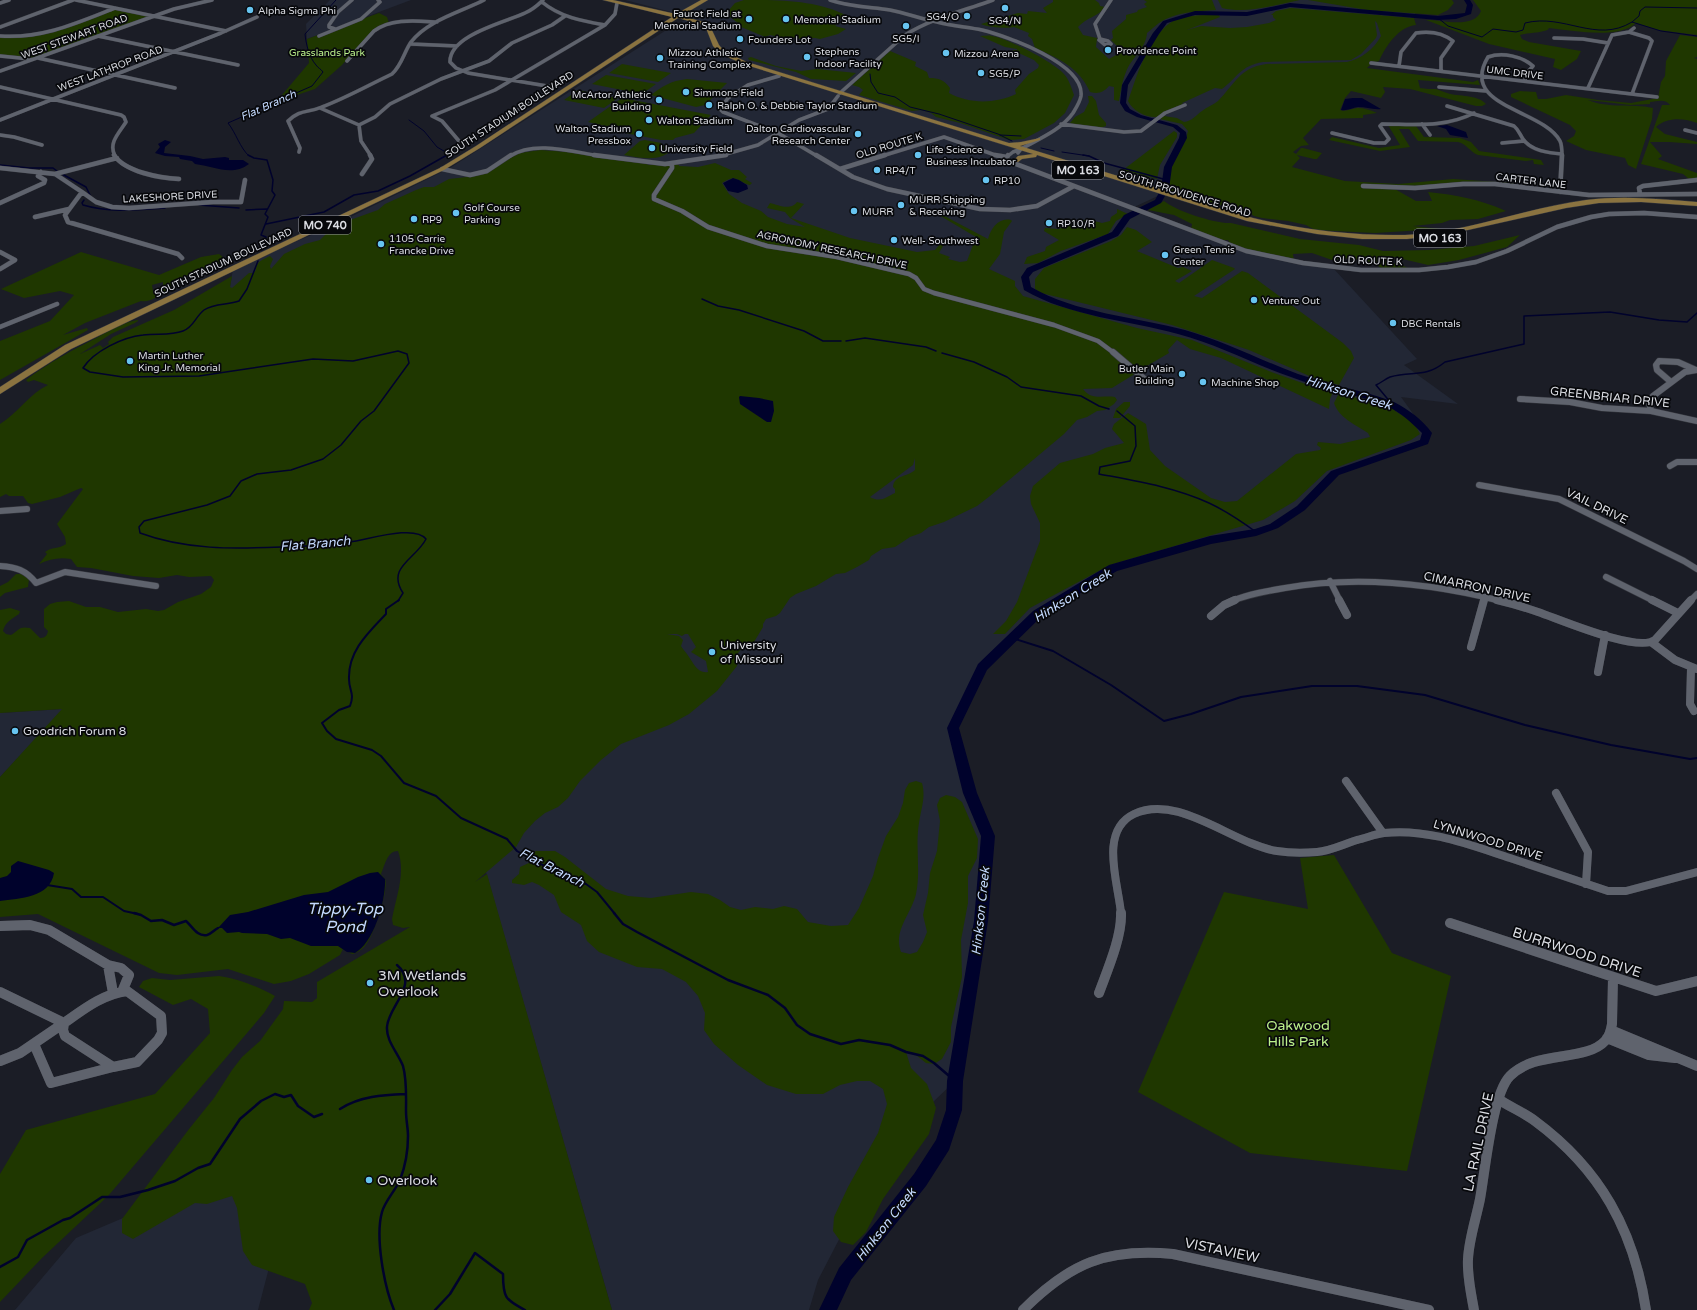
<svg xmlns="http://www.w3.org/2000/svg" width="1697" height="1310" viewBox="0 0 1697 1310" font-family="'Varela Round',sans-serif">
<rect width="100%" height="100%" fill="#1b1d26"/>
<!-- built -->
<path fill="#222735" d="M330 0H411L307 39 306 24Z
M625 0H1428L1322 112 1175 188 1132 208 1224 244 1333 268 1417 359 1404 365 1458 404 1401 397 1427 433 1424 442 1335 473 1301 508 1274 526 1256 532 1210 540 1113 568 1037 614 982 667 953 728 988 836 981 921 955 1081 888 1145 818 1280 809 1310H612L473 827 229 293 233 269 330 227 450 168 668 29 691 17Z
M63 709 2 775 0 777V713Z
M250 1164 270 1264 258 1310H15L76 1238Z"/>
<!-- green -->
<path fill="#1f3700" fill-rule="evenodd" d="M744 0C778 0 818 0 847 16L840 18V21L835 26 846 29 838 34 820 39 815 38 802 39 788 37 784 38 770 35 765 37 734 24 738 23 730 17 729 10 735 3Z
M1053 0H1095L1099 3 1100 6 1105 7C1099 16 1086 18 1078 27L1083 35 1097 38 1096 47 1109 59 1116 55 1117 46 1111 40 1113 38 1112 31 1126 19V15L1137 12 1138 10 1147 7 1144 4 1147 2 1144 0H1212L1216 10C1198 11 1175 12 1159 23 1155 26 1151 30 1147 33 1146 49 1131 58 1126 72 1122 81 1121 91 1119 101L1114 100V87L1109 86C1103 93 1098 94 1090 92 1080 68 1058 58 1035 48L1032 39 1028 36 1029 33 1014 27C1009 29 986 27 981 24L1018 13 1027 14 1028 11 1047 13 1043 8 1053 2Z
M1218 0H1300C1274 5 1248 14 1222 8Z
M1308 0H1452L1454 3 1448 10 1438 15 1367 10Z
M1473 0H1697V35L1658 30 1636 23C1618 40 1571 30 1548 28L1549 29C1540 34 1529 32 1520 35L1522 39 1529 42 1581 51 1577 59 1561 70 1553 67 1555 59 1489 44 1426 20C1439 19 1474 30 1481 11Z
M115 8 152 16 33 59 0 56V35L31 36 51 33Z
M1291 8 1414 18 1416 25C1398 27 1386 46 1379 61L1371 64 1367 68 1473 82 1478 80 1480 85 1418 80 1420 88C1426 89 1430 89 1436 89 1440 90 1443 92 1447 93 1459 97 1477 94 1486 104L1482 106H1476L1410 89 1383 87 1385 92 1381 98 1351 91 1345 98 1340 110C1346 112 1351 109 1357 108 1364 108 1371 110 1377 113L1363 115V118L1321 119 1303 138 1309 145 1301 146 1293 152 1296 154 1301 148H1303L1322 153 1317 159H1314L1297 155 1300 158 1292 167 1345 181 1398 184 1453 179 1512 183 1515 184 1493 183 1393 188 1416 201H1432L1428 192C1457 195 1479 199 1506 211L1478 219 1450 220 1442 223 1413 226 1440 229 1375 233 1315 230 1306 225 1288 221 1262 218 1254 216 1244 209 1223 206 1205 201 1204 198 1198 197 1187 198 1166 191 1171 168 1186 138 1188 131 1182 124 1160 119 1164 116 1177 118 1184 122C1192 121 1195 116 1202 111 1207 107 1213 105 1218 101 1235 84 1239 68 1266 64L1347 62C1361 59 1374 49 1381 36L1377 23 1375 21 1377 35 1376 38 1361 54 1351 60 1263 62C1240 66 1238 77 1222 89L1215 88 1182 103 1184 105C1177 108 1166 116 1158 117 1146 118 1133 111 1128 101 1137 76 1147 39 1170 23 1181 15 1204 15 1218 14L1220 17 1187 30 1201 26 1230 28 1247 27 1269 23 1276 20 1273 17V15H1271L1276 11Z
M379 13 387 17 389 23 372 31 342 65 315 89 276 102 309 63 307 39Z
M1680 35 1697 37V57L1694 58 1697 59V123C1684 118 1667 117 1656 127L1665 134 1697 142V144L1669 142H1650L1662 156 1658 159 1697 173V178L1689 179 1683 174 1641 164 1662 105H1670C1664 98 1657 102 1650 102V104L1630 105 1588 100C1609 109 1632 103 1653 108L1652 119 1636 169 1628 165 1625 158 1586 150 1566 141 1574 136 1576 131 1570 125 1511 97V94L1520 91 1536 92 1538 99H1546L1566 95 1598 100 1631 103 1658 98 1661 82 1665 76 1666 61Z
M980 36C984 36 989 35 992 36 1007 38 1053 62 1063 73 1069 79 1071 87 1074 95L1065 113 1054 123 1024 139 1009 140 960 123 936 117 931 113 921 110 912 111 859 95 863 90 859 87 852 85 890 51 916 62 915 66 927 72 929 78C939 78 944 80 950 88L949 93C969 104 995 104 1016 94L1015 90 1029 74 1038 68 1039 65 1034 60 1012 50H1017V49L1005 47Z
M751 57 776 66 801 71 817 69 856 73 846 81 811 79 796 72 749 60 748 58Z
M622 64 671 73 658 82 609 73Z
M606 75 656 84 642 94 592 84Z
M687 79 727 83 705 105 696 107 651 95C663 86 670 81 687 79Z
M578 90 618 98 604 108 564 100Z
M1088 96H1092L1096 101 1099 115 1106 123V126L1100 128 1073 125 1070 123 1075 117 1084 112 1089 102Z
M622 98 711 115 694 133 675 138 673 140H661L620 132 622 130 588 122Z
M1388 125 1416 126 1424 137 1460 138 1471 142 1479 151 1541 160 1544 165 1534 164 1533 160 1526 161 1478 155C1470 152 1467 144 1458 142L1418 141 1409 129H1399L1410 147 1380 151 1329 140 1332 137 1379 148 1400 145Z
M1174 131 1177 133V137L1160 165 1157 179 1123 170Z
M645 140 661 143 662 145 673 147C665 163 638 158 624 155L640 141Z
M540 150 568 152 631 160 650 165H679V166L698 167 715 163 731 170H739L747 177 745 179 752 183 750 185C738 182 736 173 722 183L729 194 742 203 761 211 768 217 787 224 805 227 790 218 785 212 767 208 770 203C778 205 791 211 797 202L804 204 791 218 850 238 917 252 935 250 944 239H947L939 253 950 257 948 259 960 262 967 261 976 237 932 211 933 210 988 239C991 228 999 217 1011 220L1012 221 1004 232 1000 254 989 269 1015 281V286L1023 296 1137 328 1192 340 1274 373 1314 387 1333 392 1330 399 1329 409 1221 358 1190 349 1177 340 1168 350 1169 353 1140 370H1138V372L1112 388 1083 389C1092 401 1103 395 1115 397L1117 400 1114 404 1105 410 1097 411 1087 417 1077 420 1064 434 990 496 977 506 944 522 929 527 921 533 910 537 895 547 882 549 871 556 869 560 857 567 845 573 836 574 816 586 796 594 790 598 780 613 776 616 766 619 763 624V627L754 642 743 647 738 653 737 666 717 691 689 714 669 725 621 744 601 760 580 781 568 798 558 807 545 813 535 821 524 833 516 847 475 882 487 874 612 1310H309L312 1303 305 1284 252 1265 243 1251 237 1208 232 1196 207 1204 195 1203 133 1239 122 1233V1219L189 1129 214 1098 232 1070 242 1057 260 1041 283 1009 284 1001 312 1002 317 998V982L410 927 403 928 393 925 392 919C396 897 406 873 398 851 387 851 385 865 381 874 382 876 384 877 385 879 389 889 374 934 367 943 364 948 358 953 352 954L343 949 340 955 309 974 291 981 274 984 228 969 177 975 159 973 38 914 0 917V777L62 709 0 713V610L10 608 20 611 19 614C12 619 5 622 3 631L6 634 11 635C20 630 18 626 30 628L40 638C46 638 47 635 48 631L44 627V609L50 604 57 602 69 601 86 607H100L118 612 146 609 158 611 164 610 178 602 201 594 211 587 214 580 211 576 189 577 177 575 159 578 133 576 91 568 77 567 71 559C59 557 50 559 39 564L47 554 45 552C51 547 59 549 66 544L65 537 57 524 83 489 81 488 60 497 32 504 28 503 23 496H9L6 494 0 497V424C18 413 29 394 48 385L34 380 28 382 26 380C48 363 73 350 98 337 110 330 124 322 138 320V321L135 323 111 334 80 354 100 345 103 348 109 344 108 342 113 337 174 310 232 276 230 287 232 288 249 273H253L256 270 255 267C258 261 264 259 270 256L273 259 270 266 271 269 284 254 305 244 320 240 328 232 350 220 378 210 385 204 416 190 424 187H434L449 179 476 176 520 153ZM915 458V470C907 477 894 475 893 487L895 489V493C886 497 881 503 870 497L913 465ZM667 634H677L682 636 685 634H688L696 647 691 652 706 661 708 672C698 674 694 664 689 657 687 653 683 650 681 646L683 640 679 636Z
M1164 201C1176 211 1216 224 1231 223L1300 239 1359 245 1383 251 1429 250 1474 246 1520 235 1507 247 1459 260 1428 265 1394 257 1386 260C1392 265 1401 263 1409 269H1384L1372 263 1350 258 1332 260 1312 253 1293 254 1294 261 1232 246 1228 240H1216L1191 230 1192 224 1174 215 1148 210Z
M1117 209 1128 214 1116 221 1108 234 1061 251 1038 263 1024 264 1027 257 1045 251 1046 247 1059 240 1044 231 1045 228 1058 229 1087 219 1102 223 1110 221 1111 217 1117 213Z
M1127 227 1136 230 1152 242 1137 251 1178 268 1183 267 1192 271 1175 281 1179 283 1212 260 1234 268 1235 269 1194 296 1202 298 1242 271 1248 273 1343 343 1351 351 1354 358 1339 385 1314 378 1249 350 1172 325 1041 293 1035 289V279L1044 268 1111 241 1121 235Z
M81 252 159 275 201 257 219 254 228 261 183 277 171 286 163 285V282L152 285 153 291 165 289 166 291C158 296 150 303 141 301L85 323 63 335 87 328 88 330 0 380V341L50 321 74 295 60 291 24 298 1 289Z
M1339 393 1393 408C1397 413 1399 413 1404 416 1411 420 1417 427 1420 434L1411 440 1327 471 1295 501 1263 520 1110 565 1030 608 1005 634H993L1006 621 1017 602 1040 541V523L1031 504 1030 496 1033 486 1060 463 1093 454 1105 448 1124 443 1112 429 1114 424 1128 413 1146 424 1150 450 1165 466 1211 498 1225 502 1237 501 1296 454 1320 450 1321 448 1317 445 1318 442 1340 444 1370 437 1368 433C1356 425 1339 418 1334 403Z
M1124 402H1130V406L1120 418H1113L1116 409Z
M16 574H24L29 579 28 587 5 593 0 597V586L8 582Z
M916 781 922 783C926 797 921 809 919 823 915 846 921 871 916 894 911 915 893 930 901 952L910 954 917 952 923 942 927 932 923 915 928 893 930 873 937 851 940 821 937 805 940 798 946 795 955 797 962 802 978 839 977 858 968 876V903L961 940 962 977 951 1027V1042L942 1059 934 1064 926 1063 916 1055 906 1052 911 1068 927 1084 936 1108 929 1134 883 1199 866 1232 853 1245 841 1242 833 1231 834 1217 848 1187 878 1133 887 1104 883 1089 870 1081H857L840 1085 823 1094H796L767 1085 738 1065 714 1044 704 1030 705 1013 698 996 686 982 662 969 637 967 599 952 587 941 581 925 561 912 554 895 539 885 532 882 524 885 512 883V880L519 874 520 867 531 862 532 858 531 854 536 851H555L565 857 606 889 628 896 651 898 691 892 708 894 720 900 730 907 741 910 755 907 773 909 784 906 797 909 808 922 831 926 848 925 859 908 873 876 878 858 886 836 898 817 903 803 905 790 909 783Z
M1334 855 1392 953 1451 976 1407 1171 1250 1153 1138 1092 1224 892 1308 909 1300 858Z
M219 976C240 979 256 986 275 996L264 1013 108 1196 42 1258 0 1302V1174L26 1130 155 1094 210 1033 208 1009 191 999 173 1005 139 987 143 981 152 978 170 980Z"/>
<!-- water -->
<path fill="#00022c" d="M1353 98H1362L1381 109C1373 110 1366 107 1358 107 1352 108 1347 111 1341 110L1345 99Z
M1447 125 1466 132 1468 138 1450 135 1446 129 1437 126Z
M165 140 171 142 165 147 164 153 190 156 203 159 225 157 229 158V160H243L249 164C232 177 213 166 195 164L192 161 180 159 179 157 165 156 155 153 160 147 158 144Z
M733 178 739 180 747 185 748 189 738 193 728 191 723 183Z
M740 396 759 398 773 401 774 411 771 422H767L740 404 739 397Z
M18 861 49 870 54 873C50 898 20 898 0 901V878L7 876 11 872V866Z
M378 872 385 879C386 900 374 943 355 953L347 952 338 946H311L290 938 281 939 267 934 242 933 239 932 227 933 222 928H218L230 915 248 912 304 895 328 892 358 877 370 873Z"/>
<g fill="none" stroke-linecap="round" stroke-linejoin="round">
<!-- stream-far3 -->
<path stroke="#00022c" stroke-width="1" d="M1438 18 1448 26 1482 37 1493 29 1516 32 1523 30 1525 23C1564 13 1596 44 1632 22L1661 31 1697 36
M1632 22 1639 16 1640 11 1645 7 1697 8
M870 74 871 82 878 93 895 97 910 107 939 114 998 134 1012 141
M409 120 424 131 437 147 449 154 445 156
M1000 135 1021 136
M1041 148 1054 151
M1062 152 1089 156
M249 156C240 148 236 133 228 123L312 86 323 72C321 69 318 68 316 65 309 57 306 44 305 34L336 0"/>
<!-- stream-far2 -->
<path stroke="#00022c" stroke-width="1.5" d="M248 155 254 158 267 160 273 180 272 191 275 195 265 214 268 217 261 235 266 237 262 250
M1083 155 1089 156 1104 163 1167 180
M0 165 29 168H53L57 171
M62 174 86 187 90 195
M84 200 82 203 83 205C110 213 137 210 165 208
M199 205 239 208
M246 210 267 209
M266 224 324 212 354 195 378 191 410 176 447 155
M258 261 247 289 239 301C228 305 214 303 204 310 195 317 194 327 183 331 170 336 157 333 143 335 123 337 94 351 83 368L90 372 123 377 199 376 313 359 353 361 398 351 407 354 409 363 374 411 361 421 341 445 323 459 291 470 257 474 241 481 230 496 207 505 144 521 139 527 140 533C186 550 233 549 281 547 304 546 327 546 350 542 367 540 415 524 426 539 416 559 386 567 403 593L398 601
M702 299 718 306 739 310 804 331 823 341H841
M846 341 865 338 926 347 936 351
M942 353 974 362 1007 377 1021 387 1081 396 1099 406 1109 409
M1391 403 1376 385C1381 383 1385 379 1390 377 1412 370 1424 379 1445 362L1524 344V316L1610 312 1659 320 1687 322 1697 313
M1117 411 1135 426 1136 446 1130 461 1100 467 1099 474C1136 481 1174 487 1209 503 1226 511 1241 521 1256 532"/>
<!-- stream-far1 -->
<path stroke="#00022c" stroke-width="2" d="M399 600 386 609V614C368 633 348 651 349 679 349 691 355 693 350 706L339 710 322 723 327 731 336 739 372 750 381 756 404 783 436 796 461 818 507 839 517 851 536 862 586 884 597 892 615 914
M1012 638 1053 651 1111 685 1164 721 1191 714 1241 697 1312 686H1357L1425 695 1525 725 1611 745 1690 759 1697 758
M47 885 72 889 81 897H103L124 911 138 914"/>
<!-- stream -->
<path stroke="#00022c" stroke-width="2.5" d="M134 913 141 915 151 921 162 920 174 925 186 921C192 926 197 937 207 935 211 934 214 930 218 928
M614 913 623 924 637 932 728 980 768 995 785 1008 797 1025 810 1034 841 1044 859 1040 890 1045 906 1052 923 1056 934 1063 955 1081
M340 1109C360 1096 383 1095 406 1094
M0 1267 18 1257 27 1240 63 1220 70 1218 102 1197H120L148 1190 175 1181 198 1168 210 1164 240 1119 261 1101 275 1094 284 1097 291 1095 298 1106 314 1117 322 1114
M394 1310C384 1286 375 1237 382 1212 385 1201 395 1191 400 1180 405 1167 408 1150 408 1136 408 1128 406 1120 406 1111 406 1097 407 1080 403 1066 398 1053 386 1041 387 1027 388 1006 420 985 397 965
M435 1310 450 1294 475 1253 503 1274C503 1297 505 1300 525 1310"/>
<!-- river -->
<path fill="#00022c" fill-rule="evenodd" d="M1464 0H1470L1473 5 1471 14 1456 19 1438 20 1290 7 1247 16 1195 15 1167 23 1159 34 1128 85 1126 103 1130 109 1141 115 1177 125 1186 132 1187 138 1172 167 1169 189 1161 203 1130 219 1118 236 1033 272 1029 277 1031 287C1075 313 1136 317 1185 330 1224 341 1260 360 1298 374 1329 385 1362 390 1394 402 1409 410 1422 419 1432 433L1428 444 1339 475 1305 510 1278 528 1256 536 1211 544 1117 571 1041 617 987 670 959 728 977 793 995 836 988 921 963 1081 962 1110 949 1150 926 1186 851 1280 837 1310H819L839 1268 914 1174 936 1140 946 1110 947 1081 974 921 981 836 963 793 947 728 978 664 1033 611 1109 565 1210 536 1255 529 1270 524 1297 506 1331 471 1420 440 1422 433C1411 422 1401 413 1387 406 1356 394 1322 389 1291 377 1253 364 1217 344 1178 334 1128 320 1070 317 1024 290L1021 277 1027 268 1112 232 1124 215 1155 200 1161 189 1164 167 1179 138 1180 133 1173 127 1137 117 1125 111 1120 103 1122 85 1153 33 1163 21 1195 11 1247 12 1290 3 1438 16 1465 13 1467 5Z"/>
<!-- street-far4 casing -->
<g stroke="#35373e" stroke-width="4">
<path id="street-far4" d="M76 0 226 31
M543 0C538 5 532 10 525 13 506 22 449 35 450 62L456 68 468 73 553 87
M830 0C850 7 870 7 890 10 906 13 921 19 937 22 952 26 967 27 982 30 1007 36 1085 64 1081 96 1080 102 1076 108 1073 113 1061 130 1039 139 1021 149L1018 153
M542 2C560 17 582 21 605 25
M0 3 9 0
M0 27 73 0
M335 29 329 27V25L338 12 352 0
M1629 32 1649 38 1652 41 1632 94
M0 36C42 39 77 23 115 8
M98 36 238 65
M319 36 361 19 380 2 378 0
M1554 38 1583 39 1608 43
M1100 39 1108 41 1111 44 1105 45 1099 40Z
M1100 39 1095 24 1111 0
M411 44 457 46
M0 56 30 59
M38 58 175 88
M347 61 374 31C392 18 416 21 437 22
M1371 63 1657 97
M1399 66 1401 52 1416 33C1429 31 1443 33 1453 41L1441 58V71
M0 71 174 9 212 0
M779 76 748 85 728 98 720 109 723 112 778 133 817 156
M1525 81 1526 74 1533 66C1522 56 1502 52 1488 57 1458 107 1543 109 1560 141 1562 145 1562 151 1562 156
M0 87 121 115 124 117 126 122C119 133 108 143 115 156
M1439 87 1486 91
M1588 88 1612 35 1629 32 1634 28
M840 93 905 35C932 18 963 11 993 0
M1447 106 1514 126C1519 130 1520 135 1523 139 1531 151 1549 153 1562 154
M320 108 359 125
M0 120 221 33 257 17
M495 123 547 93 553 87
M1061 124 1124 132 1141 131 1165 113 1185 105
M1422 124 1430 135
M359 125 375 117 390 104 441 79 489 61 512 43 552 25 565 16
M359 125 361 141 371 156
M1685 130 1697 133
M1332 133 1374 143H1385L1389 139 1380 126 1382 124C1414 124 1445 128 1474 113
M0 135 14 137 42 145
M459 141 442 121 432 116 495 90 605 25 615 14 617 3
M1502 143 1524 141
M299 152 300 148 288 121C300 109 308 113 322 107 346 98 369 85 392 74 402 65 404 52 411 42 428 20 461 12 484 0
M510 156C535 140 573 152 600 156
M719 156 758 145 799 120 828 109 838 96
M882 156 944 137 998 156
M1008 156 1013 152 1021 149"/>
</g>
<!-- street-far3 casing -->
<g stroke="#35373e" stroke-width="5">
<path id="street-far3" d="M114 155C125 172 160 178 179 179
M594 155 665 164 726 155
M816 155 853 177 887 189 980 209 1010 210 1037 206 1074 186
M995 155 1007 157
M1008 155 1007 157 1008 161 1246 251 1303 263 1361 270H1419L1448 267 1476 262 1507 251 1557 227 1591 217 1609 214 1644 213 1697 217
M672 163V168L654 195V199L682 211 708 227 767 246 837 257 909 274 916 278 924 289 934 293 1054 325 1098 341 1114 353
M0 168 55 174 82 192 65 215 68 222 178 254 182 258
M442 169 470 175 487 171 511 155
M840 169 885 155
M55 174 117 158
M362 174 372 159 370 155
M1363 186 1415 188 1463 184H1495L1589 195 1697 194
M82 192 96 202 112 207 129 208 213 202H241L245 180
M1560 192 1562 155
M1640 194 1639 188 1643 186 1697 180
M0 203 44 183 45 180 38 176 41 172
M35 217 69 209
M0 252 15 260 0 269
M0 327 57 304"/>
</g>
<!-- street-far2 casing -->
<g stroke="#35373e" stroke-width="7">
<path id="street-far2" d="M1113 352 1148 382
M1671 382 1657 370 1656 365 1659 361 1678 362 1696 370
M1520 399 1570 402 1602 408 1651 411 1697 421
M1651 411 1649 402 1653 396 1685 372 1697 370
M1670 466 1677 462H1697
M1479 485 1559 499 1684 561 1697 569
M0 511 27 509
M0 566C16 567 26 570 36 583L65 572 156 586
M1606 577 1654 601
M1330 581 1340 601
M1232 601C1249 594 1267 591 1285 588 1358 575 1430 583 1501 601
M1484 601 1485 597
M1690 601 1697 594"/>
</g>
<!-- street-far1 casing -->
<g stroke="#35373e" stroke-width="8">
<path id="street-far1" d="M1339 600 1347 615
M1497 600C1510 603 1524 607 1538 612 1559 619 1637 653 1655 640L1691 600
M1652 600 1678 613
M1211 616 1224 605 1235 600
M1651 642 1675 660 1697 669
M1471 647 1484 600
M1691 668 1690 704 1694 711
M1598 672 1605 635
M1346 781 1383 833
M1556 793 1588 852 1586 884
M1121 914C1119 885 1098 831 1134 814 1179 793 1232 844 1277 851 1289 853 1305 853 1317 852 1330 851 1344 844 1357 840 1366 838 1375 834 1384 833 1427 828 1470 845 1510 858 1543 869 1575 880 1608 891H1626L1697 872"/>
</g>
<!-- street casing -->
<g stroke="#35373e" stroke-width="10">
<path id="street" d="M1450 923 1656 991 1697 981
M0 926 30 925 49 930 108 965 113 993
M108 965 121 968 129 975 122 992
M127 991 161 1016 162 1033 158 1040 137 1062 113 1067 65 1036 63 1030 64 1023C84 1009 103 994 127 991Z
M0 992 64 1023 20 1053 0 1061
M1099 993C1107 971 1122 937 1121 913
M1611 1030 1697 1066
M1607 1038 1649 1055 1675 1058
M34 1044 51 1083 113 1067
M1498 1099C1510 1107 1523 1112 1535 1121 1600 1169 1634 1230 1646 1310
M1023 1310C1070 1263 1106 1248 1173 1254L1429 1310
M1474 1310C1471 1293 1467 1276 1468 1259 1469 1239 1476 1219 1480 1199 1485 1172 1492 1094 1510 1076 1535 1050 1586 1062 1605 1041 1609 1037 1611 1030 1612 1024L1613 978"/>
</g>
<!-- primary casing -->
<g stroke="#35373e" stroke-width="1">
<path id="primary" d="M603 0H613L676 14 701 0H708L681 16 704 22 710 26 719 45 725 52 747 62 1009 143 1021 142 1040 138V140L1020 146C1069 161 1118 176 1167 191 1195 200 1224 210 1253 218 1303 230 1354 236 1405 235 1467 233 1525 208 1586 200 1623 195 1660 199 1697 202V206L1641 202 1599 203 1566 208 1450 234 1407 239H1362L1317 234 1247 221 1037 155 1036 157 1022 159 1018 162H1014L1013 161 1018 156 1033 154 743 64 721 54 713 46 706 28 700 24 678 18 480 148 444 170 71 349 0 394V387L65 345 440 168 476 146 672 17Z"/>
</g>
<!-- street-far4 -->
<use href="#street-far4" stroke="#5f636d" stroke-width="3.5"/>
<!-- street-far3 -->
<use href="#street-far3" stroke="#5f636d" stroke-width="4.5"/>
<!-- street-far2 -->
<use href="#street-far2" stroke="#5f636d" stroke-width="6"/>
<!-- street-far1 -->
<use href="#street-far1" stroke="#5f636d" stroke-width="8"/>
<!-- street -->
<use href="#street" stroke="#5f636d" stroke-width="10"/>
<!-- primary -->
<use href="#primary" fill="#8a7340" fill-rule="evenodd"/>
</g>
<!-- markers -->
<g fill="#67c4f0" stroke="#07080b" stroke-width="1.5">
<circle cx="1005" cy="8" r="4"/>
<circle cx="250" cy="10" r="4"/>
<circle cx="967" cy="16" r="4"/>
<circle cx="749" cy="19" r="4"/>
<circle cx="786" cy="19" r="4"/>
<circle cx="906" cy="26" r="4"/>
<circle cx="740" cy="39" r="4"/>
<circle cx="1108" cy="50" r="4"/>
<circle cx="946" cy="53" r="4"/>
<circle cx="807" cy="57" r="4"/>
<circle cx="660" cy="58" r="4"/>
<circle cx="981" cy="73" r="4"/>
<circle cx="686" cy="92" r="4"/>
<circle cx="659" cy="100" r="4"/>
<circle cx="709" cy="105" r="4"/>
<circle cx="649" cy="120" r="4"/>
<circle cx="639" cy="134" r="4"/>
<circle cx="858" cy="134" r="4"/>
<circle cx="652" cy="148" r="4"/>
<circle cx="918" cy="155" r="4"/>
<circle cx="877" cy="170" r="4"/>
<circle cx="986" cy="180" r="4"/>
<circle cx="901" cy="205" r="4"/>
<circle cx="854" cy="211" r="4"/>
<circle cx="456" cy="213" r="4"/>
<circle cx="414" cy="219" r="4"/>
<circle cx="1049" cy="223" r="4"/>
<circle cx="894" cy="240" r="4"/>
<circle cx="381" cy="244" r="4"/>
<circle cx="1165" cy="255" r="4"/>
<circle cx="1254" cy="300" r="4"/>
<circle cx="1393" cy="323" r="4"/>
<circle cx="130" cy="361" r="4"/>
<circle cx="1182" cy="374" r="4"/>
<circle cx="1203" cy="382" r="4"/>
<circle cx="712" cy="652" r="4"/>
<circle cx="15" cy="731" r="4"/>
<circle cx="370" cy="983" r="4"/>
<circle cx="369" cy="1180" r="4"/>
</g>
<g text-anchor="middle" stroke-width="3.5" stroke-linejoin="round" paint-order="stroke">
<!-- far-poi labels -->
<g font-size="10" fill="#dbdde3" stroke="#07080b" text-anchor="start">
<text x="258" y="14">Alpha Sigma Phi</text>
<text x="741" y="17" text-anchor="end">Faurot Field at<tspan x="741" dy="12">Memorial Stadium</tspan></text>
<text x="959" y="20" text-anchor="end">SG4/O</text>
<text x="794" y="23">Memorial Stadium</text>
<text x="1005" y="24" text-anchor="middle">SG4/N</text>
<text x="906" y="42" text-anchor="middle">SG5/I</text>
<text x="748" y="43">Founders Lot</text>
<text x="1116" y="54">Providence Point</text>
<text x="815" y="55">Stephens<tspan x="815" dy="12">Indoor Facility</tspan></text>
<text x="668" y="56">Mizzou Athletic<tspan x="668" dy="12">Training Complex</tspan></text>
<text x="954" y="57">Mizzou Arena</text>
<text x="989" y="77">SG5/P</text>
<text x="694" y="96">Simmons Field</text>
<text x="651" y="98" text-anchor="end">McArtor Athletic<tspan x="651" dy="12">Building</tspan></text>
<text x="717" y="109">Ralph O. &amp; Debbie Taylor Stadium</text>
<text x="657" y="124">Walton Stadium</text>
<text x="631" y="132" text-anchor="end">Walton Stadium<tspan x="631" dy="12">Pressbox</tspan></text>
<text x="850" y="132" text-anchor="end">Dalton Cardiovascular<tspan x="850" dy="12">Research Center</tspan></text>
<text x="660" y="152">University Field</text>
<text x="926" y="153">Life Science<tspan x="926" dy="12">Business Incubator</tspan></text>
<text x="885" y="174">RP4/T</text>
<text x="994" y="184">RP10</text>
<text x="909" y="203">MURR Shipping<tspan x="909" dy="12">&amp; Receiving</tspan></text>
<text x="464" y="211">Golf Course<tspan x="464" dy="12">Parking</tspan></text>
<text x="862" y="215">MURR</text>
<text x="422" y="223">RP9</text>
<text x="1057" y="227">RP10/R</text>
<text x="389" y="242">1105 Carrie<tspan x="389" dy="12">Francke Drive</tspan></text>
<text x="902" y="244">Well- Southwest</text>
<text x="1173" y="253">Green Tennis<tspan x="1173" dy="12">Center</tspan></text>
<text x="1262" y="304">Venture Out</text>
<text x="1401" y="327">DBC Rentals</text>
<text x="138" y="359">Martin Luther<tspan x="138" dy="12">King Jr. Memorial</tspan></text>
<text x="1174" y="372" text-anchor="end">Butler Main<tspan x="1174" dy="12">Building</tspan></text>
<text x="1211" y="386">Machine Shop</text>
</g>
<!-- far-street labels -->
<g font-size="10" fill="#dbdde3" stroke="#07080b">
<text transform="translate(74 36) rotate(-20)" y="4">WEST STEWART ROAD</text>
<text transform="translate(110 68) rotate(-21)" y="4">WEST LATHROP ROAD</text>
<text transform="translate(1515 72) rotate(7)" y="4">UMC DRIVE</text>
<text transform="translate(509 114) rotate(-33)" y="4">SOUTH STADIUM BOULEVARD</text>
<text transform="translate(889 145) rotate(-17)" y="4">OLD ROUTE K</text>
<text transform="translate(1531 180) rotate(7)" y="4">CARTER LANE</text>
<text transform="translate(1185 193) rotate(17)" y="4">SOUTH PROVIDENCE ROAD</text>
<text transform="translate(170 196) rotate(-3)" y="4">LAKESHORE DRIVE</text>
<text transform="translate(832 249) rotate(12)" y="4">AGRONOMY RESEARCH DRIVE</text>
<text transform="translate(1368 260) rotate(2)" y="4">OLD ROUTE K</text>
<text transform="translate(223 262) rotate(-25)" y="4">SOUTH STADIUM BOULEVARD</text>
</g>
<!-- far-park labels -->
<g font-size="10" fill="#bcf18c" stroke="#07080b">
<text x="327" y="56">Grasslands Park</text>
</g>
<!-- far-water labels -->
<g font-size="11" font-style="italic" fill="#c4daff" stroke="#07080b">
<text transform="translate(268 105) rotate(-24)" y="4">Flat Branch</text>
</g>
<!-- shield labels -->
<g fill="#07080b" stroke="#9b9da2" stroke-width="1">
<rect x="1052" y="161" width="52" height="18" rx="3"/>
<rect x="299" y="216" width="52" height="18" rx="3"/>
<rect x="1414" y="229" width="52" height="18" rx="3"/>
</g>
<g font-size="11" font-weight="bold" fill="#dbdde3">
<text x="1078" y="174">MO 163</text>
<text x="325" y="229">MO 740</text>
<text x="1440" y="242">MO 163</text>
</g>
<!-- street labels -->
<g font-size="12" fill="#dbdde3" stroke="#07080b">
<text transform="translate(1610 397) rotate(6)" y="4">GREENBRIAR DRIVE</text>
<text transform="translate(1597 506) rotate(26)" y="4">VAIL DRIVE</text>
<text transform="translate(1477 587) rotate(12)" y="4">CIMARRON DRIVE</text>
<text transform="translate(1488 840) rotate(17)" y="4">LYNNWOOD DRIVE</text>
</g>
<!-- poi labels -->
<g font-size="12" fill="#dbdde3" stroke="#07080b" text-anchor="start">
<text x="720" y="649">University<tspan x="720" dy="14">of Missouri</tspan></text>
<text x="23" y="735">Goodrich Forum 8</text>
</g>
<!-- water labels -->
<g font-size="13" font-style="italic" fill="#c4daff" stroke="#07080b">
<text transform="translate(1349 392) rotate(17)" y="5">Hinkson Creek</text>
<text transform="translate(315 543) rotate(-5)" y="5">Flat Branch</text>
<text transform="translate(1072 595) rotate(-32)" y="5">Hinkson Creek</text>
<text transform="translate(552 867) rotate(27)" y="5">Flat Branch</text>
<text transform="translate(980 911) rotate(-84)" y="5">Hinkson Creek</text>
<text transform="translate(885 1224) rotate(-52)" y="5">Hinkson Creek</text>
</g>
<!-- near-street labels -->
<g font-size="14" fill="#dbdde3" stroke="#07080b">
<text transform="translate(1577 952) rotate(18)" y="5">BURRWOOD DRIVE</text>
<text transform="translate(1478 1142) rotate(-78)" y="5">LA RAIL DRIVE</text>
<text transform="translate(1222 1250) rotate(12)" y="5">VISTAVIEW</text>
</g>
<!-- near-poi labels -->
<g font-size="14" fill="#dbdde3" stroke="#07080b" text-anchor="start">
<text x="378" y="980">3M Wetlands<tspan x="378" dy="16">Overlook</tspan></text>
<text x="377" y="1185">Overlook</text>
</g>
<!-- near-park labels -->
<g font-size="14" fill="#bcf18c" stroke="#07080b">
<text x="1298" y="1030">Oakwood<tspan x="1298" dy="16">Hills Park</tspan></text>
</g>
<!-- near-water labels -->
<g font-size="16" font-style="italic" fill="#c4daff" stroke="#07080b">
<text x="345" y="914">Tippy-Top<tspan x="345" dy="18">Pond</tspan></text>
</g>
</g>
</svg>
